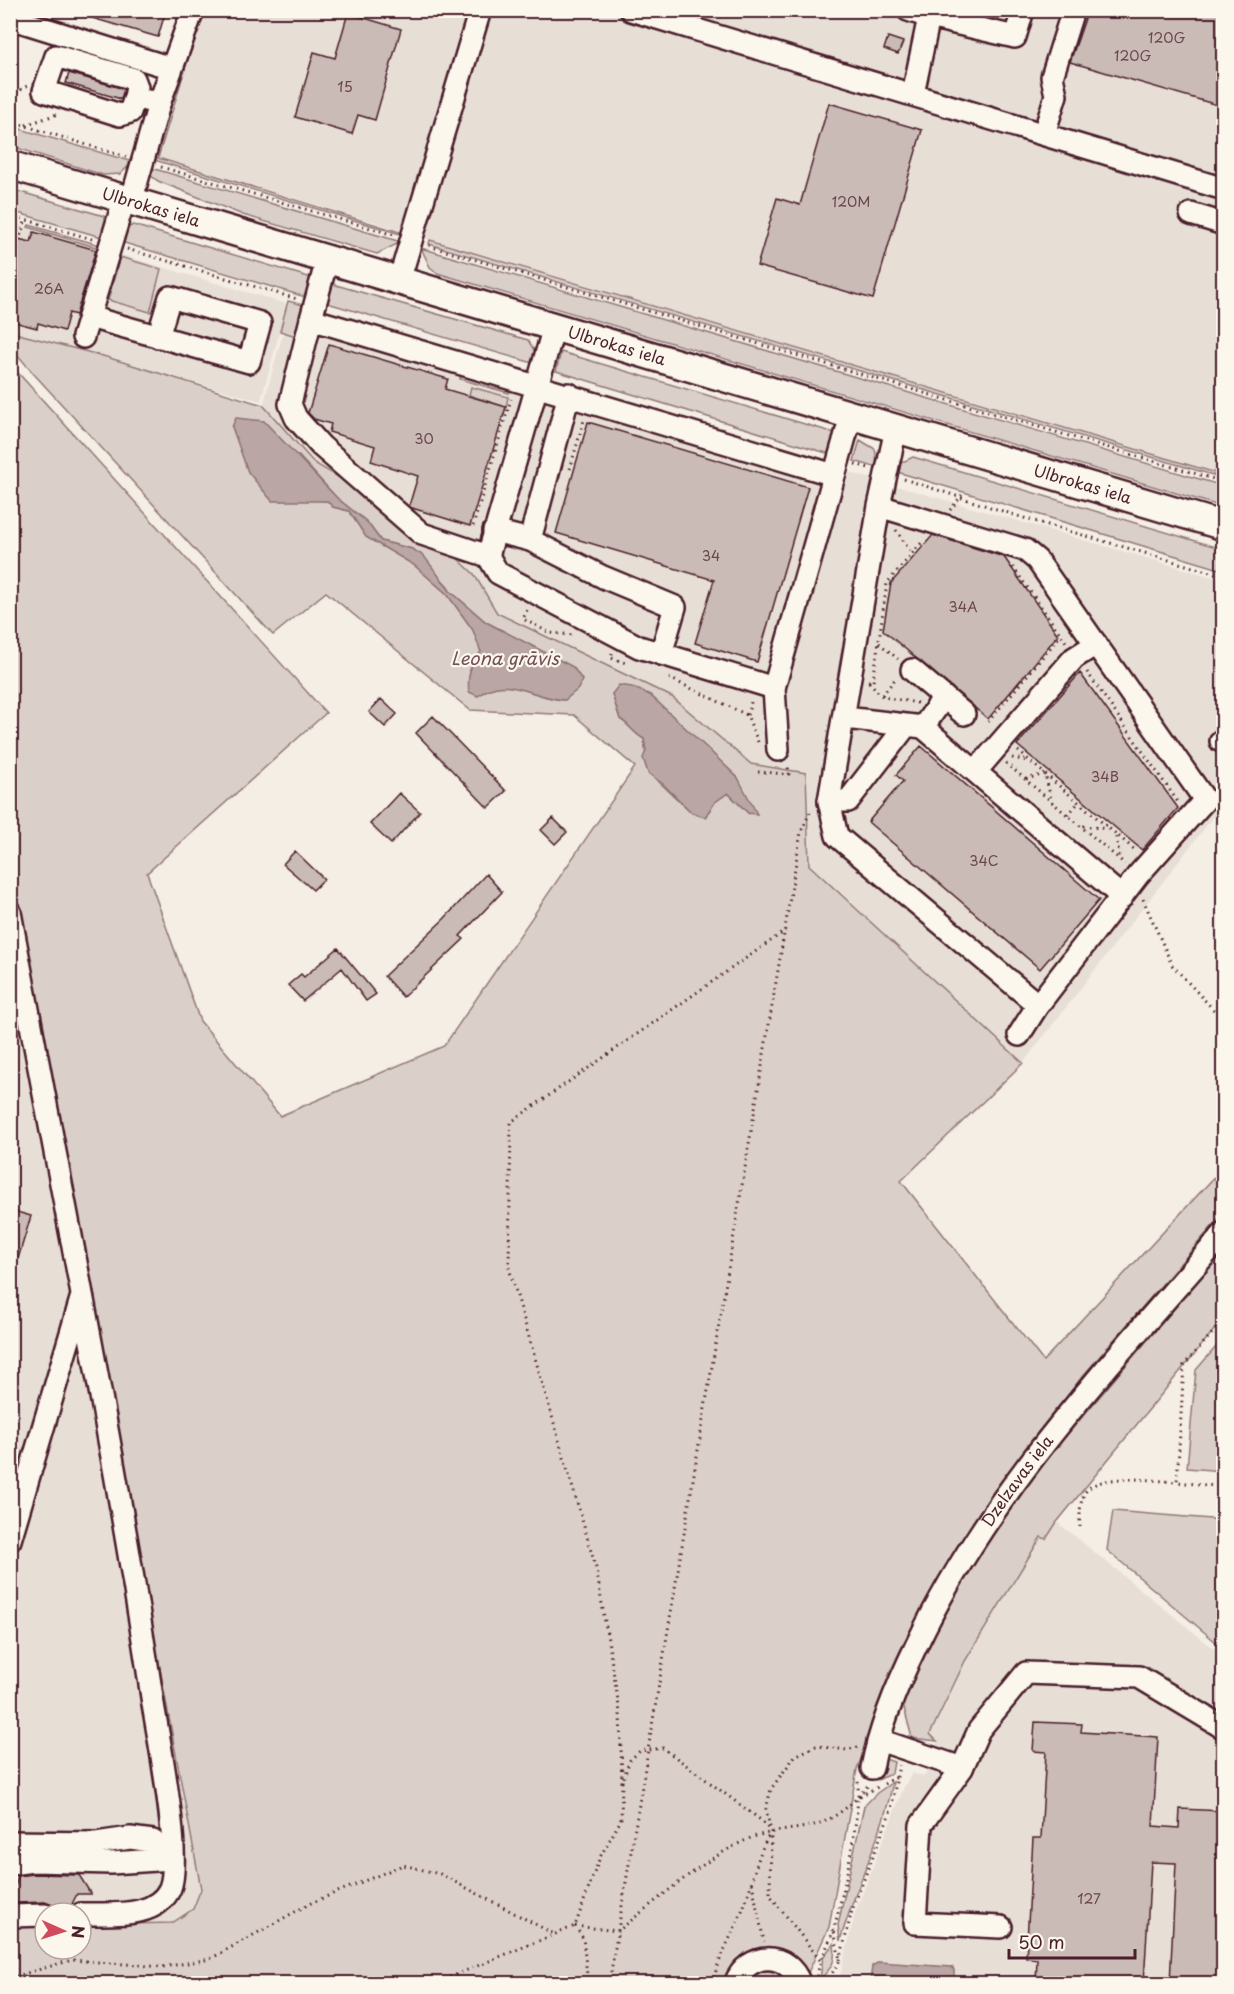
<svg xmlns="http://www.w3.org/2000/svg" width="1234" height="1994" viewBox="0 0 1234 1994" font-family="'Playpen Sans',sans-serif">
<rect width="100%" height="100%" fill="#f4eee4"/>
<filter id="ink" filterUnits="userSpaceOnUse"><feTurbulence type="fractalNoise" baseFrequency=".0167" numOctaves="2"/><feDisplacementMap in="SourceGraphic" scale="12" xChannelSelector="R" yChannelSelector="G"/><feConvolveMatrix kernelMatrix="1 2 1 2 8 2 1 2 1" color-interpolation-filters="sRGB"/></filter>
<g filter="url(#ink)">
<!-- built -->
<path fill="#e7dfd6" d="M203 11H1223V475L158 158Z
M10 222 287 304 261 401 11 332Z
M291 304 865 477 1223 580V804L1023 1063 809 865 806 773 751 764 672 697 497 613 474 574 423 526 314 463 263 405Z
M10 869 200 1880 198 1901 193 1909 172 1923 81 1925V1913H45V1926L11 1927Z
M1057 1522 1223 1656V1983L838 1984 856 1910 904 1787 912 1773 925 1776 937 1742 930 1734 965 1661 1041 1536 1046 1539Z"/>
<!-- green -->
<path fill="#dbd0c9" stroke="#92787a" stroke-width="1.5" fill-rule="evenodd" d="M192 35 195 36 158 158 400 232V234L151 159Z
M10 126 133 162 120 174 103 175 11 146Z
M148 167 401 242 377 254 243 215 158 181 150 175Z
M10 189 104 216 108 224 105 238 11 211Z
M29 225 103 246 102 249 28 227Z
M133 225 315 279 309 298 121 242 124 230Z
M430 240 1223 475V478L429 244Z
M421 248 1223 486V507L437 273 430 267Z
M120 257 161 269 150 312 108 300Z
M329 283 528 340 537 355 536 364 324 302Z
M288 301 307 306 299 337 280 331Z
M335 314 511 366 514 371 333 320Z
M11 332 103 356 263 405 314 463 423 526 474 574 497 613 672 697 751 764 806 773 809 865 1023 1063 901 1181 1043 1361 1223 1168V1214L1081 1378 980 1512 909 1637 857 1769 829 1927 806 1977 784 1953 730 1984 11 1983V1927L45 1926V1949H81V1925L172 1923 193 1909 201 1889 11 869 10 364 326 713 147 873 200 1021 280 1116 444 1046 635 767 574 715 470 710 326 592 273 635 33 373 11 347ZM232 427 299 456 337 498 367 522 381 541 412 549 447 585 450 591 486 622 573 667 582 680 565 700C533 699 507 672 478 696L472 692 470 670 481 652 473 630 447 594 414 565 366 537 349 511 333 507 328 501 294 499 281 501ZM612 694 650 695 738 778 748 813 728 793 715 802 705 817C682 810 667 786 648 773L644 739C632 732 629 724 620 719Z
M561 352 835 433 830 454 556 371Z
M463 367 512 382 509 393 460 379Z
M471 387 508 397 506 407 469 395Z
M860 440 875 449 878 468 854 461Z
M913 457 1223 549V570L894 471 898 464Z
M1223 1251V1319L1057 1522 1046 1539 1041 1537 965 1661 930 1734 937 1741 912 1738 903 1704 909 1685 945 1611 997 1524 1056 1448Z
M1223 1339V1471L1187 1468 1196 1370Z
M1113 1511 1223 1520V1648L1107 1550Z
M885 1759 894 1762 892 1773 878 1780 873 1771 882 1768Z
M893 1782C882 1837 855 1888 840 1941L838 1925 864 1806 877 1793Z
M834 1943C836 1961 833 1967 820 1979L823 1957Z
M766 1969 781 1973 789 1984H749L754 1976Z"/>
<!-- water -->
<path fill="#baa7a5" stroke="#8d7174" stroke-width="1.5" d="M236 418 264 421 337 498 367 522 381 541 412 549 424 556 450 591 486 622 573 667 582 680 578 689 565 700C534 699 506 673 478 696L469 692C467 678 470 662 481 652L473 630 447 594 414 565 366 537 349 511 333 507 327 501H272L248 472 232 427Z
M619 685 632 687 650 695 708 749 738 778 757 814 748 813 728 793 715 802 705 817 692 813 663 784 648 773 643 758 646 751 644 739C632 732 629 724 620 719L612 694Z
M879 1962 952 1967 954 1970V1983H870L872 1966Z"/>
<!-- building -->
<path fill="#cabbb6" stroke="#4a1f2b" stroke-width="1.5" d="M78 10H166L158 37 78 14Z
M1088 10H1224V107L1070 62Z
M348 13 401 29 375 120 358 115 352 134 295 117 314 52 335 58Z
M888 37 903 42 898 54 884 49Z
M69 73 124 89 121 99 66 83Z
M829 103 922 130 873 299 757 266 777 198 800 205Z
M34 232 96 250 76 315 69 313 64 331 38 323 37 328 10 321V237L31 242Z
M329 344 448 379 445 389 506 407 470 526 412 508 409 506 418 476 371 461 375 446 329 432 331 424 314 419 308 413Z
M588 422 808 487 757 662 695 643 714 580 556 533Z
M933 535 1004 557 1058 635 988 719 883 630 891 583Z
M1080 673 1178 808 1142 850 1017 745Z
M381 699 397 714 385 727 369 712Z
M433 716 506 791 488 808 416 733Z
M921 746 1099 900 1040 969 868 822 903 781 896 775Z
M399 793 420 812 391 844 370 824Z
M553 818 567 832 555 844 541 830Z
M295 851 324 879 313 890 283 864Z
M486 874 502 892 460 936 464 939 403 997 384 976 444 919Z
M338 948 376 994 366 1001 342 968 303 1001 288 985 301 974 304 977Z
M10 1210 31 1216 14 1272 10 1271Z
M1035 1722 1082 1724 1081 1732 1158 1737 1153 1826 1179 1828 1180 1809 1224 1811V1983H1170L1176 1863 1151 1862 1144 1983H1036L1037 1959 1026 1958 1033 1838H1041L1046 1752 1033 1751Z
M34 1874 79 1875 91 1894H77L70 1908H56L45 1902 15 1903 12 1898 18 1876Z"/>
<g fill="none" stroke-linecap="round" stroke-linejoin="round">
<!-- minor casing -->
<g stroke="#4a1f2b" stroke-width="26">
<g id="minor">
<path d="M631 10 1224 189"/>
<path d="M908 10 929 17"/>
<path d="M10 18 171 68"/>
<path d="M913 94 929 17 1015 37 1023 10"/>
<path d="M135 97 137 87 134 79 56 56 44 91 120 115 130 112 135 97 159 104"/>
<path d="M1044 134 1056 95 1052 77 1073 10"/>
<path d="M131 202 159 104 193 10"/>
<path d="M1191 214 1224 224"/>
<path d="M327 260 311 319 834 475"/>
<path d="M399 281 480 10"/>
<path d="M89 317 249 362 260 323 170 297 158 337"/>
<path d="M311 319 290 404 296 418 321 446 422 534 488 556 554 327"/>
<path d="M83 337 124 200"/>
<path d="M569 394 530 540 603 577 675 607 661 654"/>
<path d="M879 506 1025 550 1037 560 1205 800 1138 875 1038 1005 837 836 829 801 879 506 896 429"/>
<path d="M494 531 530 540"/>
<path d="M488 556 498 573 639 647 774 688 851 416"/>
<path d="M912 670 964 714"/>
<path d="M774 688 778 750"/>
<path d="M845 718 923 727 1122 897"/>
<path d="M923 727 944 697"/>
<path d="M1221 741 1224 743"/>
<path d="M976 771 1074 658 1096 644"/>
<path d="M829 801H848L906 726"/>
<path d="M10 912C58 1176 113 1438 153 1704 159 1740 182 1858 170 1888 156 1920 109 1913 81 1914"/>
<path d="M1019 1035 1038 1005"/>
<path d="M10 1540 81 1299"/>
<path d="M879 1740 962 1768 979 1730 1026 1673 1139 1677 1224 1728"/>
<path id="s1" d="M872 1768C880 1725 898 1683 917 1644 991 1488 1112 1363 1224 1233"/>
<path d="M962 1768 921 1825 915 1923 1001 1927"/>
<path d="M10 1842 96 1843 130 1838 153 1841 172 1859"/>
<path d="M10 1864 33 1861 111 1863 172 1859"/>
<path d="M10 1916 45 1915"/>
<path d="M735 1984C747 1951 788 1950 800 1984"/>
</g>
</g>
<!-- major casing -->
<g stroke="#4a1f2b" stroke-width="32">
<g id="major">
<path id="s2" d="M10 165 1224 526"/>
</g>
</g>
<!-- path -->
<path stroke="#4a1f2b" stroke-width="3" stroke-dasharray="1.5 4.5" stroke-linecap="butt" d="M10 96 27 86
M10 121 126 157
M26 125 57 114
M161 167 394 235
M10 215 92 239
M10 234 20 237 26 219
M429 246 1224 482
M127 249 297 299
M855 464 869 468
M570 469 584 420
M904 479 1024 518 1224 576
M950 510 962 495
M473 526 511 399
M896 530 912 554
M1013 567 1066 642
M527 610 523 619 550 633 575 635
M879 643 898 659
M612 653 611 658 626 663
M1087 672 1178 802
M669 678 747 715 758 742
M868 681 873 682 887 583 924 540
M869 682 883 697 918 703
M882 695 896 678
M747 715 752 699
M988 722 1061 635
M1018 751 1136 851
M1012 758 1029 761
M1006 763 1125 864
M758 772 789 774 788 766
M1026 779 1045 774 1051 799
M1068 815 1078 803
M1083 826 1108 829
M1116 837 1120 859
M1143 899 1172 965 1224 1021
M1224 1320 1184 1365 1177 1482 1224 1487
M1080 1527C1080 1517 1079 1500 1086 1491 1101 1472 1155 1481 1177 1482
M622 1782 620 1712 596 1568 509 1268 511 1122 785 931
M884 1784 897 1777
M860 1796 878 1787
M752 1883 764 1942
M575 1926 618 1931C659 1899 699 1862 746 1840 768 1830 792 1831 814 1825 836 1819 855 1802 869 1784
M575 1926 583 1938 588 1984
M820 1960 770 1895 771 1832 766 1809 771 1789 795 1756 816 1746 847 1750 858 1747
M840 1960 852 1910 891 1810 899 1765
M817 1976C820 1958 829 1945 834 1928 844 1891 860 1818 858 1781
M10 1978 72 1960 163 1967 210 1959 311 1903 403 1865 440 1874 554 1934
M819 1983 828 1980 840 1960 834 1931
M433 1984 575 1926 600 1857 621 1820 622 1782 630 1760 640 1751 663 1748 762 1821 771 1832C756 1855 754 1880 744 1906 734 1932 719 1956 712 1984
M609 1984 801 832 811 810"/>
<!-- minor -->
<use href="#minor" stroke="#fbf7ec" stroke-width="21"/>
<!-- major -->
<use href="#major" stroke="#fbf7ec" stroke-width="27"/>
</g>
</g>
<g text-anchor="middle" stroke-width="4.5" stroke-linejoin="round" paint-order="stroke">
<!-- number labels -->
<g font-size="14" fill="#6a464e">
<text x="1167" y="43">120G</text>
<text x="1133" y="61">120G</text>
<text x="345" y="92">15</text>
<text x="851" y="207">120M</text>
<text x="49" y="294">26A</text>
<text x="424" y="444">30</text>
<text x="711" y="561">34</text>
<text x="963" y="612">34A</text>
<text x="1105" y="782">34B</text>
<text x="984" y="866">34C</text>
<text x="1089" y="1904">127</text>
</g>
<!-- street labels -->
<g font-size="16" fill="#4a1f2b" stroke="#fbf7ec">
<text dy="6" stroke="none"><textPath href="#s2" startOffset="147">Ulbrokas iela</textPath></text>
<text dy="6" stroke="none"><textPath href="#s2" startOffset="633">Ulbrokas iela</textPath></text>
<text dy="6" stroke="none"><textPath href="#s2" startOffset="1119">Ulbrokas iela</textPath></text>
<text dy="6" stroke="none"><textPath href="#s1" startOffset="324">Dzelzavas iela</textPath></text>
</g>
<!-- water labels -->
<g font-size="18" font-style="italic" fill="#714f56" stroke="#fbf7ec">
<text x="505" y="665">Leona grāvis</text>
</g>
</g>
<!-- margin -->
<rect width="1234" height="1994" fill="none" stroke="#fbf7ec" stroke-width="36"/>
<rect x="18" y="18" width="1198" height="1958" fill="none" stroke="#4a1f2b" stroke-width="2" filter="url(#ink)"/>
<!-- north arrow -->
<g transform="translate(63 1931) rotate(93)"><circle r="28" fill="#fbf7ec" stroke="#b4a19f" stroke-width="1.5"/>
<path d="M0-4.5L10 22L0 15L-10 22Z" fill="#d1495b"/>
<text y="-9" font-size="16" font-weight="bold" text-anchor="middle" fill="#4a1f2b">N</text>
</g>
<!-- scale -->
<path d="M1009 1949v9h126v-9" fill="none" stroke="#4a1f2b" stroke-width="3"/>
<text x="1018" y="1949" font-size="18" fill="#4a1f2b" stroke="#fbf7ec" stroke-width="4.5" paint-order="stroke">50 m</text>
</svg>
